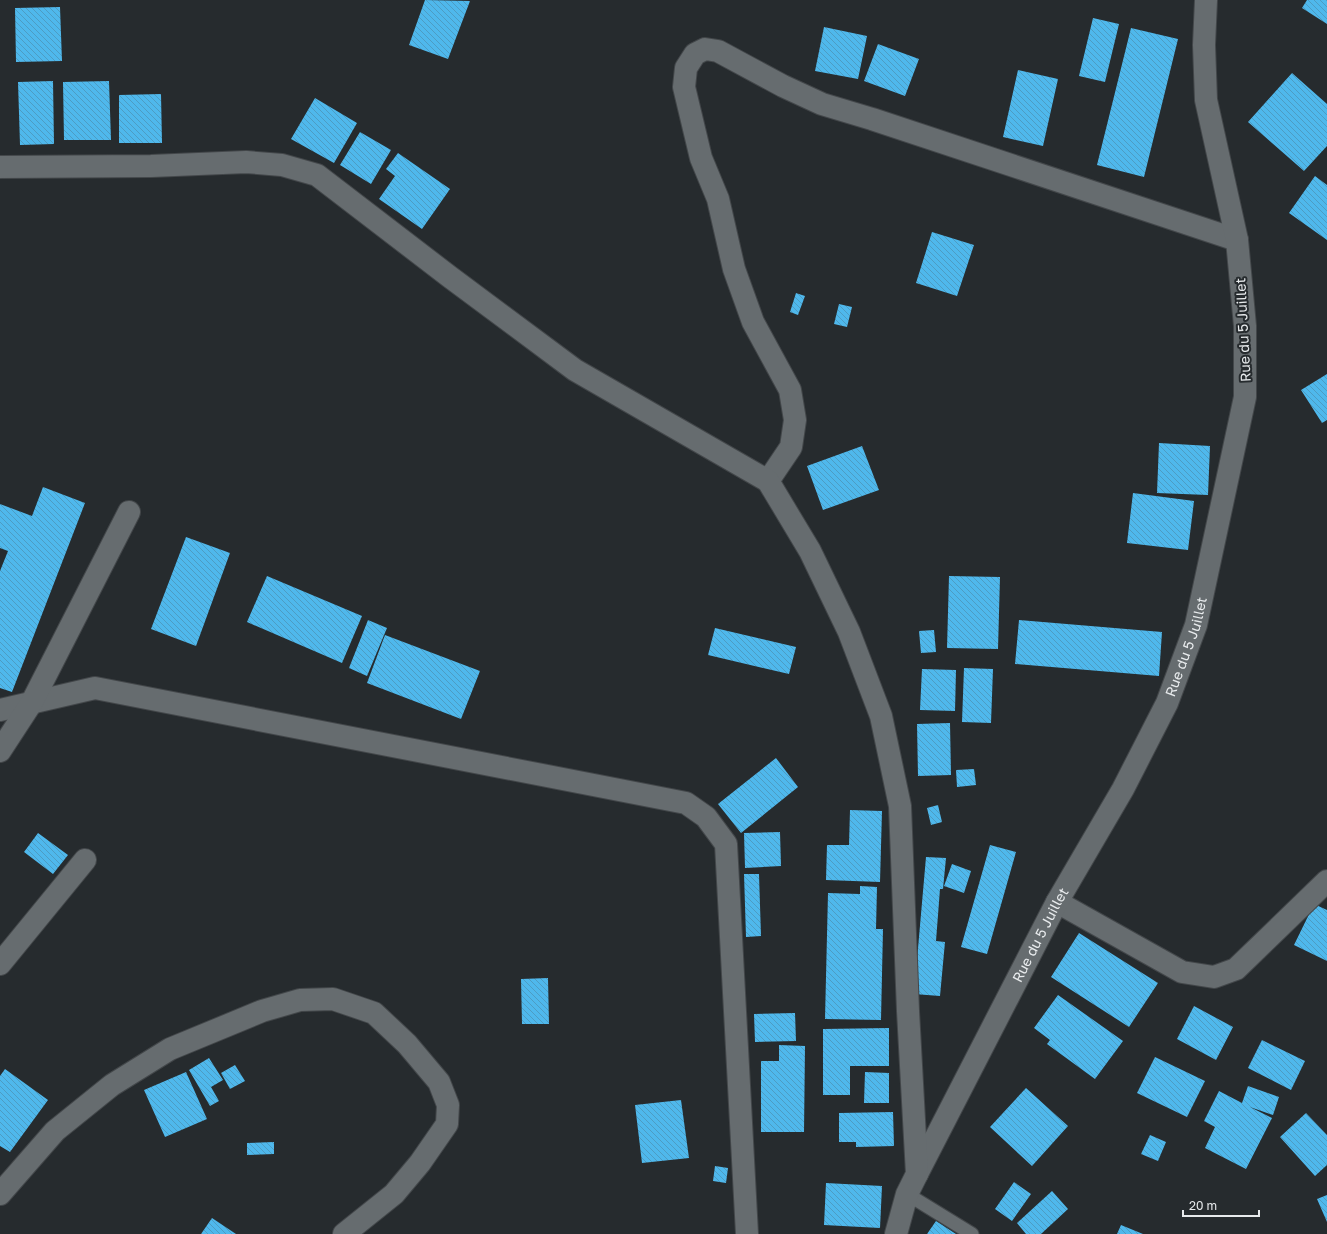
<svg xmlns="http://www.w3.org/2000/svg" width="1327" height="1234" viewBox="0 0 1327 1234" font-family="'Golos Text',sans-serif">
<defs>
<pattern id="building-back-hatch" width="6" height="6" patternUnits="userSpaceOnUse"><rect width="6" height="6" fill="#4fb8ec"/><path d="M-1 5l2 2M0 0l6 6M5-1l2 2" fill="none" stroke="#4d9cc3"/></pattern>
</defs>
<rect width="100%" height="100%" fill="#262b2e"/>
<!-- building -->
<path fill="url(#building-back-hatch)" d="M425 0 470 1 448 59 409 45Z
M1307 0H1327V24L1302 8Z
M60 7 62 61 16 62 15 8Z
M1093 18 1119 24 1105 82 1079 76Z
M824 27 867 36 858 79 815 71Z
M1131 28 1178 39 1144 177 1097 165Z
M878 44 919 59 905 96 864 81Z
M1018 70 1058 79 1043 146 1003 137Z
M1292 73 1327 104V146L1304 171 1248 122Z
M53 81 54 144 20 145 18 82Z
M109 81 111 140H64L63 82Z
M161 94 162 143H119V95Z
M315 98 357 123 334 163 291 139Z
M360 132 391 150 371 184 340 165Z
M398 153 450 189 422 229 379 199 395 176 386 169Z
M1315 176 1327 185V240L1289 213Z
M932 232 974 245 957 296 916 283Z
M796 293 805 296 798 315 790 312Z
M839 304 852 307 847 327 834 324Z
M1327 374V420L1322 423 1301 390Z
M1159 443 1210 446 1208 495 1157 493Z
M862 446 879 490 823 510 807 466Z
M43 487 85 503 12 692 0 688V571L8 551 0 548V504L32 516Z
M1133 493 1194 501 1188 550 1127 543Z
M186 537 230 553 196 646 151 629Z
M267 576 362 616 342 663 247 622Z
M949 576 1000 577 998 649 947 648Z
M368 620 387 628 367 676 349 668Z
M1019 620 1162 632 1159 676 1015 664Z
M715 628 796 647 789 674 708 655Z
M934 630 936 652 921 653 919 631Z
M385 635 480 671 461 719 367 683Z
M964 668 993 669 991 723 962 722Z
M922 669 956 670 955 711 920 710Z
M950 723 951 775 918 776 917 724Z
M776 758 798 787 741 833 718 804Z
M974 769 976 785 957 787 956 770Z
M938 805 942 822 931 825 927 808Z
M850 810 882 811 880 882 826 880 827 845H849Z
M780 832 781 866 745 868 744 833Z
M38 833 68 855 53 874 24 852Z
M990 845 1016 852 987 954 961 947Z
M926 857 946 858 943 889H940L936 941 945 942 940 996 914 994Z
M952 864 971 871 964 893 944 886Z
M744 874H759L761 936 746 937Z
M860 886 877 887 876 929H883L881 1020 825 1019 828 893 860 894Z
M1314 904 1327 910V961L1294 945Z
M1079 933 1158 983 1129 1027 1051 977Z
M548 978 549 1024H522L521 979Z
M1058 995 1123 1041 1095 1079 1047 1044 1050 1040 1034 1028Z
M1194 1006 1233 1027 1216 1060 1177 1039Z
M795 1013 796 1041 755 1042 754 1014Z
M889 1028V1066H850V1095H823V1029Z
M1262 1040 1305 1061 1291 1090 1248 1068Z
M779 1045 805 1046 804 1132H761V1061H779Z
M1155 1057 1205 1081 1187 1117 1137 1093Z
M209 1058 223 1080 211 1087 219 1101 210 1106 189 1070Z
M235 1065 245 1081 230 1089 221 1073Z
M5 1069 48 1100 10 1152 0 1146V1076Z
M186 1072 207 1119 165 1137 144 1090Z
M865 1072 889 1073V1103H864Z
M1248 1086 1279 1097 1273 1115 1250 1107 1272 1118 1246 1169 1205 1148 1215 1127 1204 1121 1219 1091 1242 1103Z
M1026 1088 1068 1126 1032 1166 990 1127Z
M681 1100 689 1158 642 1163 635 1105Z
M893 1112 894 1146 856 1147V1142H839V1113Z
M1306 1113 1327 1135V1165L1315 1176 1280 1137Z
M1150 1135 1166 1142 1158 1161 1141 1154Z
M274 1142V1154L247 1155V1143Z
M715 1166 728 1168 726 1183 713 1181Z
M1014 1182 1031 1194 1012 1221 995 1209Z
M826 1183 882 1186 880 1228 824 1225Z
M1052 1191 1068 1209 1041 1234H1026L1017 1223Z
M1327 1195V1222L1317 1199Z
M212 1218 236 1234H201Z
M936 1221 956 1234H927Z
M1121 1225 1143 1234H1117Z"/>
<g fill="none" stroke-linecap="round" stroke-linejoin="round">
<!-- lane casing -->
<g stroke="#43474a" stroke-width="15">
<path id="lane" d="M907 1194 972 1234"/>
</g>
<!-- street casing -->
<g stroke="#43474a" stroke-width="24">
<g id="street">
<path d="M768 481 791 447 795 420 790 390 753 322 734 269 718 199 701 158 684 87 686 68 695 54 705 49 718 51 783 86 822 104 872 119 1237 240"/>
<path d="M0 710 95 688 686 803 706 817 726 844 747 1234"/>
<path d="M0 751 32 702 129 512"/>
<path d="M1057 902 1182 972 1214 977 1236 969 1327 881"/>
<path d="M0 964 85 860"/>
<path id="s1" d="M917 1174 1057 902 1123 789 1167 703 1196 625 1245 397V326L1237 240 1206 100 1204 45 1206 0"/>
<path d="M0 1194 55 1131 112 1085 170 1049 262 1011 300 1000 333 999 374 1013 407 1044 439 1082 448 1105 447 1124 420 1163 394 1194 344 1234"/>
</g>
</g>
<!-- secondary casing -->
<g stroke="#43474a" stroke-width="24">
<path id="secondary" d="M0 167 151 166 246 162 282 165 317 175 450 277 575 370 768 481 810 551 849 632 881 716 900 806 908 1011 917 1174 907 1194 896 1234"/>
</g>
<!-- lane -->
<use href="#lane" stroke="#666c6f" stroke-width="13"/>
<!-- street -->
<use href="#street" stroke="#666c6f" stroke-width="22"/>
<!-- secondary -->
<use href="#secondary" stroke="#666c6f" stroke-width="22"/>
</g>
<g text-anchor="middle" stroke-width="4" stroke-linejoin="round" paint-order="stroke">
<!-- street labels -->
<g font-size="14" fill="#e8ebed" stroke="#262b2e">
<text transform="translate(1243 330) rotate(-93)" y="5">Rue du 5 Juillet</text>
<text dy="5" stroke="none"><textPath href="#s1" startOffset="593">Rue du 5 Juillet</textPath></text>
<text dy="5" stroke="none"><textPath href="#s1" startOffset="269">Rue du 5 Juillet</textPath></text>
</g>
</g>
<!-- scale -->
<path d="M1183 1210v6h76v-6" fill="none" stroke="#e8ebed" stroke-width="2"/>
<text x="1189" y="1210" font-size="12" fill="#e8ebed" stroke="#262b2e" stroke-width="3" paint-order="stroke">20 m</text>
</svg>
